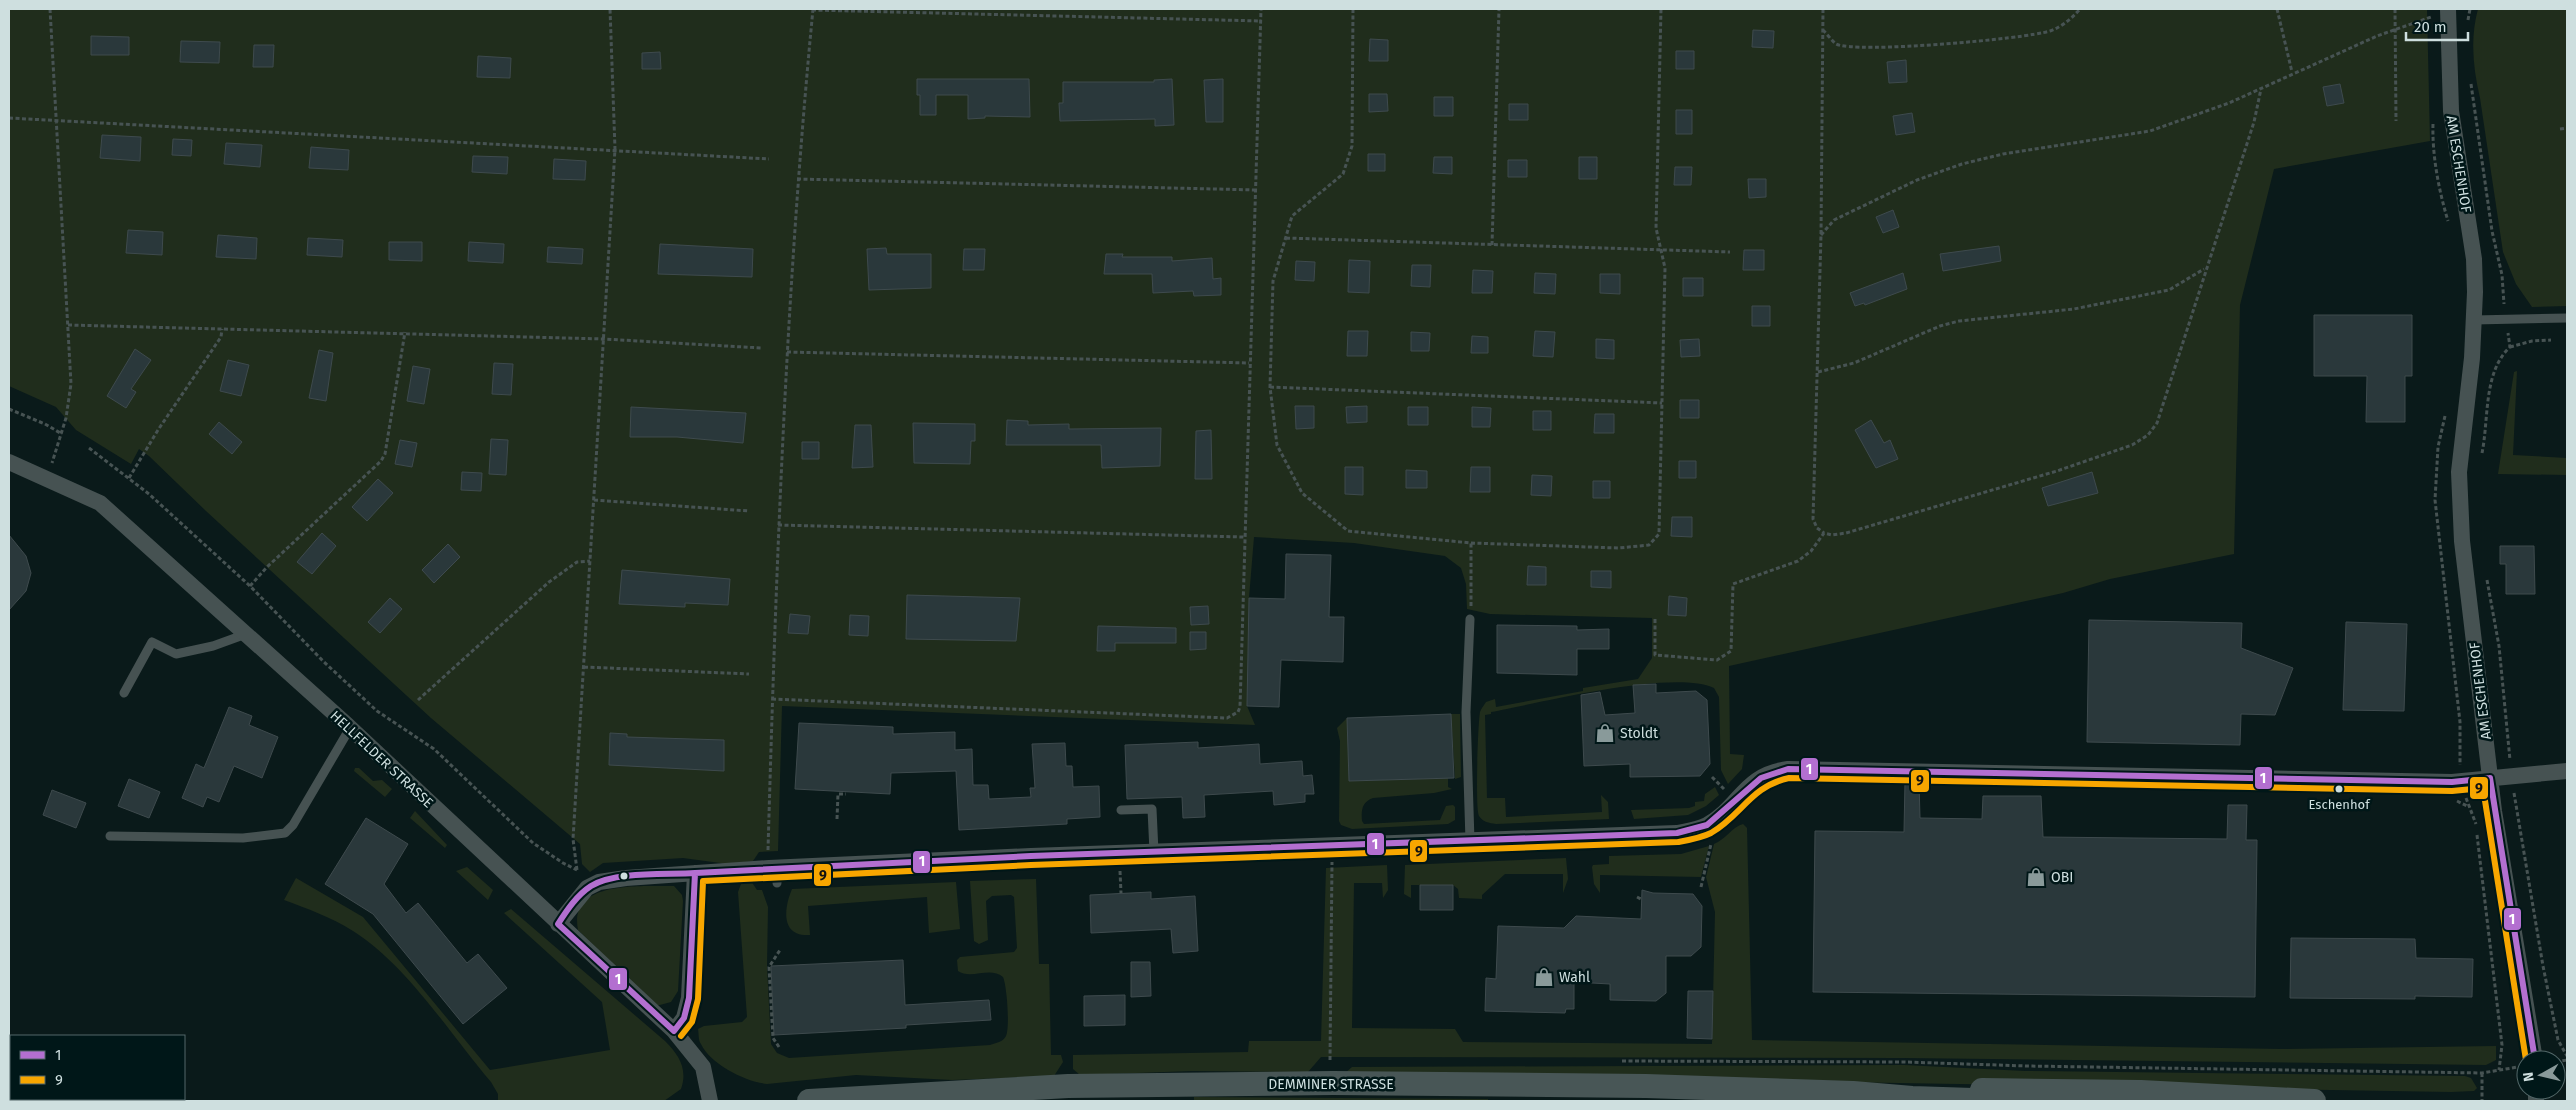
<svg xmlns="http://www.w3.org/2000/svg" width="2576" height="1110" viewBox="0 0 2576 1110" font-family="'Fira Sans',sans-serif">
<rect width="100%" height="100%" fill="#0a1a1a"/>
<!-- green -->
<path fill="#202d1c" d="M9 9H2427L2430 141 2274 169 2240 305 2234 554 2110 579 2063 593 1729 666 1730 754 1744 755 1742 769 1728 784 1721 770 1719 697 1714 688C1672 669 1541 703 1491 712V714L1485 715 1487 798H1505L1506 817 1602 812 1601 795 1608 802 1609 819 1496 824C1489 823 1483 822 1479 816 1475 809 1478 722 1480 712 1481 709 1484 705 1486 702L1495 699 1496 707 1583 691V688L1638 679 1652 658V618L1490 614 1467 609 1466 584 1461 568 1445 556 1354 543 1254 537 1249 598 1247 706 1255 725 782 706 778 851 759 852 753 861 728 864 683 858 603 863 590 872 582 864 580 844 431 718 206 511 149 456 139 449 131 464 76 430 56 407 9 386Z
M2478 9H2567V306L2532 307 2516 284 2503 252 2480 98C2473 68 2470 38 2478 9Z
M2517 371 2513 455 2567 458V475L2498 474 2514 372Z
M1451 714H1460L1461 777 1455 779Z
M1347 718 1350 781 1448 778V787L1452 789 1434 793 1373 798C1362 802 1361 810 1362 821L1364 824 1440 820 1446 806 1453 805 1455 807V820L1448 824 1352 829 1341 825 1339 821 1340 741 1337 728Z
M355 768H359L373 781 382 780 392 789 385 797 354 771Z
M1715 787 1719 795 1706 806 1688 815 1634 819 1631 810 1689 808 1695 806V802L1704 801 1705 794Z
M415 811 447 845 445 848 410 818Z
M1743 824 1747 828 1752 1040 2281 1049 2496 1046V1060L2486 1065 1904 1058 1321 1057 1308 1072 1192 1071 1080 1075 1073 1069V1055L1248 1052 1249 1041H1321L1326 868 1387 865 1388 890 1383 898 1382 883H1354L1352 1028 1455 1029 1463 1042 1712 1044 1715 912 1706 877 1714 844C1725 840 1732 827 1743 824Z
M1709 846 1701 877 1600 875V893L1594 884 1592 867 1593 865 1609 864V856L1681 854Z
M1566 858 1568 879 1563 893V874H1505L1482 895V899L1459 898 1458 889 1453 885H1411V898L1404 894 1405 865Z
M467 867 493 890 488 900 456 871Z
M296 878 363 917 490 1070 610 1050 602 1002 504 913 511 909 665 1041C679 1055 688 1069 681 1089L664 1101H498V1094L491 1082C450 1034 407 965 353 931 331 917 308 909 284 900Z
M1036 879 1039 964H1049L1051 1055H1061L1063 1062 1054 1076 952 1080 856 1075 767 1084C746 1082 710 1064 701 1044 698 1040 699 1034 698 1029L704 1026 742 1022 747 1017 738 892 741 884 751 881 757 890H762L768 907 767 966 771 1044 777 1053 789 1058 990 1045C996 1043 1003 1042 1006 1036 1010 1027 1007 986 1003 977 990 966 971 980 958 971L957 960 960 957 1014 952 1017 948 1014 897 1011 895 992 896 986 901 988 940 979 944 974 941 970 881Z
M956 882 960 929 929 933 927 897 808 906 810 935C780 937 784 908 792 889Z
M674 886 682 895 683 901 678 991 671 1002 656 1006 578 930C568 879 643 887 674 886Z
M706 897 703 965 698 983 701 910Z
M1904 1065 2025 1071 2465 1076 2471 1078 2477 1088 2474 1091 2451 1092 1344 1074 1352 1067Z
M1194 1097 1488 1099V1101H1194Z"/>
<!-- building -->
<path fill="#2a383b" stroke="#3e4a4d" d="M1753 30 1774 31 1773 48 1752 47Z
M91 36 129 37V55H91Z
M1370 39 1388 40V61H1369Z
M181 41 220 42 219 63 180 62Z
M254 45H274L273 67H253Z
M1676 51H1694V69H1676Z
M660 52 661 69H642V53Z
M478 56 511 58 510 78 477 77Z
M1906 60 1907 82 1889 83 1887 62Z
M917 79H1029L1030 117 985 116V118L968 119V95H936V115H920V95H917Z
M1172 79 1174 125 1155 126V119L1060 121 1059 103H1063V82H1154V80Z
M1223 79V122H1206L1204 80Z
M2340 84 2344 103 2327 106 2323 87Z
M1369 94H1387L1388 111 1369 112Z
M1434 97H1453V116H1434Z
M1509 104H1528V120H1509Z
M1676 110H1692V134H1676Z
M1912 113 1915 132 1896 135 1893 116Z
M102 135 141 137 140 161 100 158Z
M173 139 192 140 191 156 172 155Z
M226 143 262 145 260 167 224 164Z
M311 147 349 150 348 170 309 168Z
M1368 154H1385V171H1368Z
M473 156 508 157 507 174 472 172Z
M1434 157H1452V174L1433 173Z
M1579 157H1597V179H1579Z
M554 159 586 161 585 180 553 179Z
M1508 160H1527V177H1508Z
M1675 167H1692L1691 185H1674Z
M1748 179H1766V197L1749 198Z
M1893 210 1899 227 1883 233 1876 217Z
M128 230 163 232 162 255 126 253Z
M218 235 257 238 256 259 216 257Z
M308 238 343 240 342 257 307 255Z
M389 242H422V261L389 260Z
M469 242 504 244 503 263 468 261Z
M660 244 753 249 752 277 658 274Z
M1999 246 2001 261 1943 271 1940 254Z
M548 247 583 249 582 264 547 262Z
M886 248 887 254H931V288L869 290 867 249Z
M964 249H985L984 270H963Z
M1744 250H1764V270H1743Z
M1106 254H1123L1122 257H1172V261L1212 258 1213 279 1221 278V295L1194 296 1193 291 1153 293 1152 274H1104Z
M1349 260 1370 261 1369 293 1348 292Z
M1296 261 1315 262 1314 281 1295 280Z
M1412 265H1431L1430 287 1411 286Z
M1473 270 1493 271 1492 293H1472Z
M1535 273 1556 274 1555 294 1534 293Z
M1903 273 1907 289 1865 305 1864 303 1855 306 1850 293Z
M1600 274H1620V294L1600 293Z
M1683 278H1703V296H1683Z
M1752 306H1770V326H1752Z
M2314 315H2412V376H2405V422H2366L2367 376H2314Z
M1348 331H1368L1367 356H1347Z
M1535 331 1555 332 1553 357 1533 356Z
M1411 332 1430 333 1429 351H1411Z
M1472 336 1488 337V353H1471Z
M1596 339 1614 340V359L1596 358Z
M1699 339 1700 356 1681 357 1680 340Z
M135 349 151 360 131 389 136 392 126 408 107 396Z
M319 350 333 353 326 401 309 398Z
M228 360 249 365 241 396 220 391Z
M494 363 513 364 511 395 492 394Z
M413 366 430 369 424 404 407 401Z
M1680 400H1699V418H1680Z
M1295 406H1314V428L1296 429Z
M1367 406V422L1347 423 1346 407Z
M631 407 746 413 743 443 677 437H630Z
M1408 407H1428V425H1408Z
M1472 407 1491 408 1490 427H1472Z
M1533 411H1551V430H1533Z
M1595 414H1614V433H1594Z
M1007 420 1028 421V425L1069 424V429L1161 428 1160 466 1102 468 1101 445H1006Z
M1871 420 1884 443 1890 440 1898 459 1876 468 1855 430Z
M219 422 242 442 232 454 209 434Z
M913 423 975 424V441H971L970 464 914 463Z
M855 425H871L873 467 852 468Z
M1211 430 1212 479H1195L1196 431Z
M491 439 508 440 506 475 489 474Z
M400 440 417 443 412 467 395 464Z
M802 442H819V459H802Z
M1679 461H1696V478H1679Z
M1345 467H1363V495L1345 494Z
M1471 467H1490V492H1470Z
M1406 470 1427 471V488H1406Z
M462 472 482 473 481 491 461 490Z
M2092 472 2098 493 2048 506 2042 488Z
M1532 475 1552 476 1551 496 1531 495Z
M378 479 393 493 367 521 352 507Z
M1593 481H1610V498H1593Z
M1672 517H1692V537L1671 536Z
M322 533 336 546 312 574 297 562Z
M9 535 26 556 31 573 26 591 9 610Z
M448 544 460 557 434 583 422 570Z
M2500 546H2534L2535 594H2506V564H2500Z
M1286 554 1331 555 1329 617H1344L1343 662 1281 660 1279 707 1247 706 1249 598 1285 599Z
M1528 566 1546 567V585H1527Z
M622 570 730 579 728 605 685 603V607L619 604Z
M1591 571H1611V588L1591 587Z
M907 595 1020 598 1016 641 906 639Z
M1669 596 1687 598 1686 616 1668 615Z
M390 598 402 609 380 633 368 622Z
M1208 606 1209 624 1191 625 1190 607Z
M790 614 810 616 808 634 788 633Z
M850 615 869 616 868 636 849 635Z
M2089 620 2242 623 2241 648 2293 668 2275 715 2241 714 2240 745 2087 742Z
M2346 622 2407 624 2404 711 2343 710Z
M1497 625 1577 626V630L1609 629V649H1577V675L1497 673Z
M1098 626 1176 628V643H1115V651H1097Z
M1190 632H1206V649L1190 650Z
M1656 684V693L1696 691 1707 700 1710 764 1700 776 1630 777V764L1584 766 1581 695 1600 692 1605 715 1635 713 1633 685Z
M229 707 252 716 249 725 278 737 262 778 234 766 219 802 207 797 203 807 182 798 196 764 204 768Z
M1451 714 1454 778 1349 781 1347 718Z
M799 723 893 727V734L955 732V750L972 749 973 785H988L989 799 1031 797 1030 788H1035L1032 744 1065 743 1066 766H1072L1073 787 1099 786 1100 817 1067 819V824L959 830 956 771 891 773 890 794 795 789Z
M610 733 627 734V737L724 740V771L609 765Z
M1198 742V748L1259 744 1260 764 1302 761 1303 776 1312 775 1314 794H1305V802L1274 805 1273 791 1204 795 1205 817 1183 818 1182 797 1127 799 1125 745Z
M129 779 160 792 149 818 118 806Z
M1905 781 1919 782 1920 818 1982 819 1983 796H2041L2043 837 2227 839 2228 805H2247L2246 840H2257L2255 997 1813 992 1815 831 1904 832Z
M52 790 86 803 76 828 43 815Z
M366 818 408 844 384 884 406 913 418 903 467 963 478 954 507 988 463 1024 373 914 325 884Z
M1420 885H1453V910H1420Z
M1642 890 1653 893 1693 894 1702 906 1701 947 1691 956H1666V993L1656 1001 1610 1000V984L1574 982V1009H1566L1565 1013 1485 1011 1486 978 1496 979 1498 926 1564 928 1576 916 1641 919Z
M1151 892V899L1195 896 1198 951 1173 953 1171 929 1091 933 1090 895Z
M2291 938 2415 939 2416 958 2473 959 2472 997 2415 996V999L2290 998Z
M903 960 905 1005 989 1000 991 1020 906 1025V1028L774 1035 771 966Z
M1131 962H1150L1151 996 1131 997Z
M1688 991H1713L1712 1039 1687 1038Z
M1125 995V1025L1084 1026V996Z"/>
<g fill="none" stroke-linecap="round" stroke-linejoin="round">
<!-- path -->
<path stroke="#475353" stroke-width="3" stroke-dasharray="4 2.5" stroke-linecap="butt" d="M50 9 71 384 66 418 52 463
M1353 9 1352 146 1343 174 1292 216 1273 281 1270 387 1277 445 1302 493 1348 531 1471 543 1618 548 1649 545 1659 534 1665 268 1656 228 1661 9
M1823 9 1821 235 1813 519 1817 528 1824 533
M2277 9 2292 72
M2395 9 2396 121
M812 10 1261 21
M2468 20 2470 9
M1823 30C1827 34 1832 41 1836 44 1855 54 2025 39 2050 31 2063 26 2071 19 2080 9
M2471 84 2492 231 2502 275 2504 304
M9 118 769 159
M2433 124C2432 156 2439 191 2448 221
M2560 129 2567 128
M797 179 1256 190
M1821 235 1834 220 1917 180 1962 164 2003 154 2150 131 2229 103 2377 36 2431 17
M1286 238 1730 252
M1492 245 1499 9
M68 325 604 339 761 348
M2510 347 2532 341 2551 340
M787 352 1249 363
M1818 372 1854 363 1940 326 1959 321 2074 309 2169 290 2204 269
M1270 387 1662 403
M9 409 45 424 62 434
M2445 416 2438 447 2435 500 2460 722V765
M89 448 149 494 250 586 324 662 377 711 434 749 533 843 563 863 577 870
M2482 453C2489 419 2483 372 2510 347L2508 333
M129 478 158 430 221 337 222 329
M594 500 749 511
M778 525 1244 537
M2487 580 2499 646 2510 760
M250 586 267 567 381 461 385 454 405 332
M1471 606V543
M1655 619V655L1717 660 1731 651 1733 584 1798 561 1811 551 1824 533 1832 535 1846 533 2057 471 2132 445 2148 435 2157 423 2254 122 2261 89
M584 667 749 674
M772 699 1227 718 1238 712 1240 707 1261 9
M418 700 549 582 577 562 590 561
M1712 777 1724 789
M2514 793 2543 966 2558 1040 2567 1056
M2466 798 2476 824
M2457 801 2467 806
M837 819 838 794H846
M2477 835 2502 1045 2499 1070
M768 850C776 569 786 289 813 9
M577 870 573 839 615 149 610 9
M1120 871 1121 893
M1701 887 1711 844
M1637 897 1641 899
M779 1047 773 1038 769 967 780 950
M1330 1060 1332 862
M1622 1061 1905 1062 2027 1066 2482 1073 2518 1067
M2556 1062 2567 1060
M2482 1073V1101"/>
<!-- lane -->
<path stroke="#465252" stroke-width="9" d="M2474 320 2567 318
M124 693 152 642 176 654 213 646 246 634
M1121 810 1152 809 1154 852
M110 836 243 838 285 833 293 825 350 728
M1470 841 1466 712 1470 619
M777 868V883"/>
<!-- street -->
<path stroke="#465252" stroke-width="16" d="M2448 9 2451 111 2474 259 2475 292 2472 358 2459 472 2462 541 2494 811 2535 1060
M9 462 100 503 346 724 674 1031 703 1067 710 1101
M558 924 587 888 599 882 626 878 769 868 1031 856 1677 833C1687 831 1698 830 1707 825 1741 806 1743 775 1788 769L2452 782 2567 771
M674 1031 684 1018 689 998 695 873
M2536 1090V1101"/>
<!-- secondary -->
<path stroke="#485656" stroke-width="24" d="M1982 1090 2141 1092 2314 1101
M809 1101 1068 1086 1333 1083 1646 1086 1853 1093 1912 1098 2003 1101"/>
<!-- bus-1 casing -->
<g stroke="#001718" stroke-width="10">
<path id="bus-1" d="M2490 778 2535 1060
M695 873 689 998 684 1018 674 1031 558 924C567 910 577 895 591 886 616 871 666 875 695 873Z
M695 873 1031 856 1677 833 1707 825 1761 778 1788 769 2452 782 2490 778"/>
</g>
<!-- bus-2 casing -->
<g stroke="#001718" stroke-width="10">
<path id="bus-2" d="M681 1036 692 1022 698 999 703 881 1031 865 1678 842C1689 840 1701 838 1711 833 1742 815 1751 786 1789 778L2452 791 2483 788 2526 1060"/>
</g>
<!-- bus-1 -->
<use href="#bus-1" stroke="#b36fd0" stroke-width="6"/>
<!-- bus-2 -->
<use href="#bus-2" stroke="#f7a600" stroke-width="6"/>
</g>
<!-- icons -->
<defs>
<g id="shop-bare" transform="scale(1.5)"><path d="M-5-2.5h2.3a2.7 3.5 0 0 1 5.4 0H5L5.5 6h-11ZM-1.5-2.5h3a1.5 2.3 0 0 0-3 0Z" fill="#899a9a" stroke="#001718" stroke-width="2.5" paint-order="stroke"/></g>
</defs>
<g fill-rule="evenodd">
<use href="#shop-bare" x="1605" y="733"/>
<use href="#shop-bare" x="2036" y="877"/>
<use href="#shop-bare" x="1544" y="977"/>
</g>
<!-- markers -->
<g fill="#cedfdf" stroke="#001718" stroke-width="2">
<circle cx="2339" cy="789" r="4.5"/>
<circle cx="624" cy="876" r="4.5"/>
</g>
<g text-anchor="middle" stroke-width="5" stroke-linejoin="round" paint-order="stroke">
<!-- bus labels -->
<g font-size="13" fill="#cedfdf" stroke="#001718">
<text x="2339" y="809">Eschenhof</text>
</g>
<!-- street labels -->
<g font-size="14" fill="#cedfdf" stroke="#001718">
<text transform="translate(2459 164) rotate(81)" y="5">AM ESCHENHOF</text>
<text transform="translate(2480 691) rotate(-97)" y="5">AM ESCHENHOF</text>
<text transform="translate(382 759) rotate(43)" y="5">HELLFELDER STRASSE</text>
<text x="1331" y="1089">DEMMINER STRASSE</text>
</g>
<!-- poi labels -->
<g font-size="14" fill="#cedfdf" stroke="#001718" text-anchor="start">
<text x="1620" y="738">Stoldt</text>
<text x="2051" y="882">OBI</text>
<text x="1559" y="982">Wahl</text>
</g>
</g>
<g stroke="#001718" stroke-width="2">
<rect x="1800" y="757" width="19" height="24" rx="5" fill="#b36fd0"/>
<rect x="2254" y="766" width="19" height="24" rx="5" fill="#b36fd0"/>
<rect x="1910" y="769" width="20" height="24" rx="5" fill="#f7a600"/>
<rect x="2469" y="776" width="20" height="24" rx="5" fill="#f7a600"/>
<rect x="1366" y="832" width="19" height="24" rx="5" fill="#b36fd0"/>
<rect x="1409" y="839" width="19" height="24" rx="5" fill="#f7a600"/>
<rect x="912" y="850" width="19" height="24" rx="5" fill="#b36fd0"/>
<rect x="813" y="863" width="19" height="24" rx="5" fill="#f7a600"/>
<rect x="2503" y="907" width="19" height="24" rx="5" fill="#b36fd0"/>
<rect x="608" y="967" width="20" height="24" rx="5" fill="#b36fd0"/>
</g>
<g font-size="14" text-anchor="middle" font-weight="bold" fill="#fff">
<text x="1809" y="774">1</text>
<text x="2263" y="783">1</text>
<text x="1375" y="849">1</text>
<text x="922" y="866">1</text>
<text x="2512" y="924">1</text>
<text x="618" y="984">1</text>
</g>
<g font-size="14" text-anchor="middle" font-weight="bold" fill="#111">
<text x="1920" y="785">9</text>
<text x="2479" y="793">9</text>
<text x="1419" y="856">9</text>
<text x="823" y="880">9</text>
</g>
<!-- border -->
<rect width="2576" height="1110" fill="none" stroke="#cedfdf" stroke-width="20"/>
<!-- legend -->
<rect x="10" y="1035" width="175" height="65" fill="#001718" stroke="#526768"/>
<rect x="20" y="1051" width="25" height="8" fill="#b36fd0" stroke="#526768"/>
<text x="55" y="1060" font-size="15" fill="#cedfdf">1</text>
<rect x="20" y="1076" width="25" height="8" fill="#f7a600" stroke="#526768"/>
<text x="55" y="1085" font-size="15" fill="#cedfdf">9</text>
<!-- north arrow -->
<g transform="translate(2541 1075) rotate(262)"><circle r="24" fill="#001718" stroke="#526768"/>
<path d="M0-4L9 19L0 12L-9 19Z" fill="#899a9a"/>
<text y="-8" font-size="14" font-weight="bold" text-anchor="middle" fill="#cedfdf">N</text>
</g>
<!-- scale -->
<path d="M2406 32v8h62v-8" fill="none" stroke="#cedfdf" stroke-width="2.5"/>
<text x="2414" y="32" font-size="15" fill="#cedfdf" stroke="#001718" stroke-width="4" paint-order="stroke">20 m</text>
</svg>
